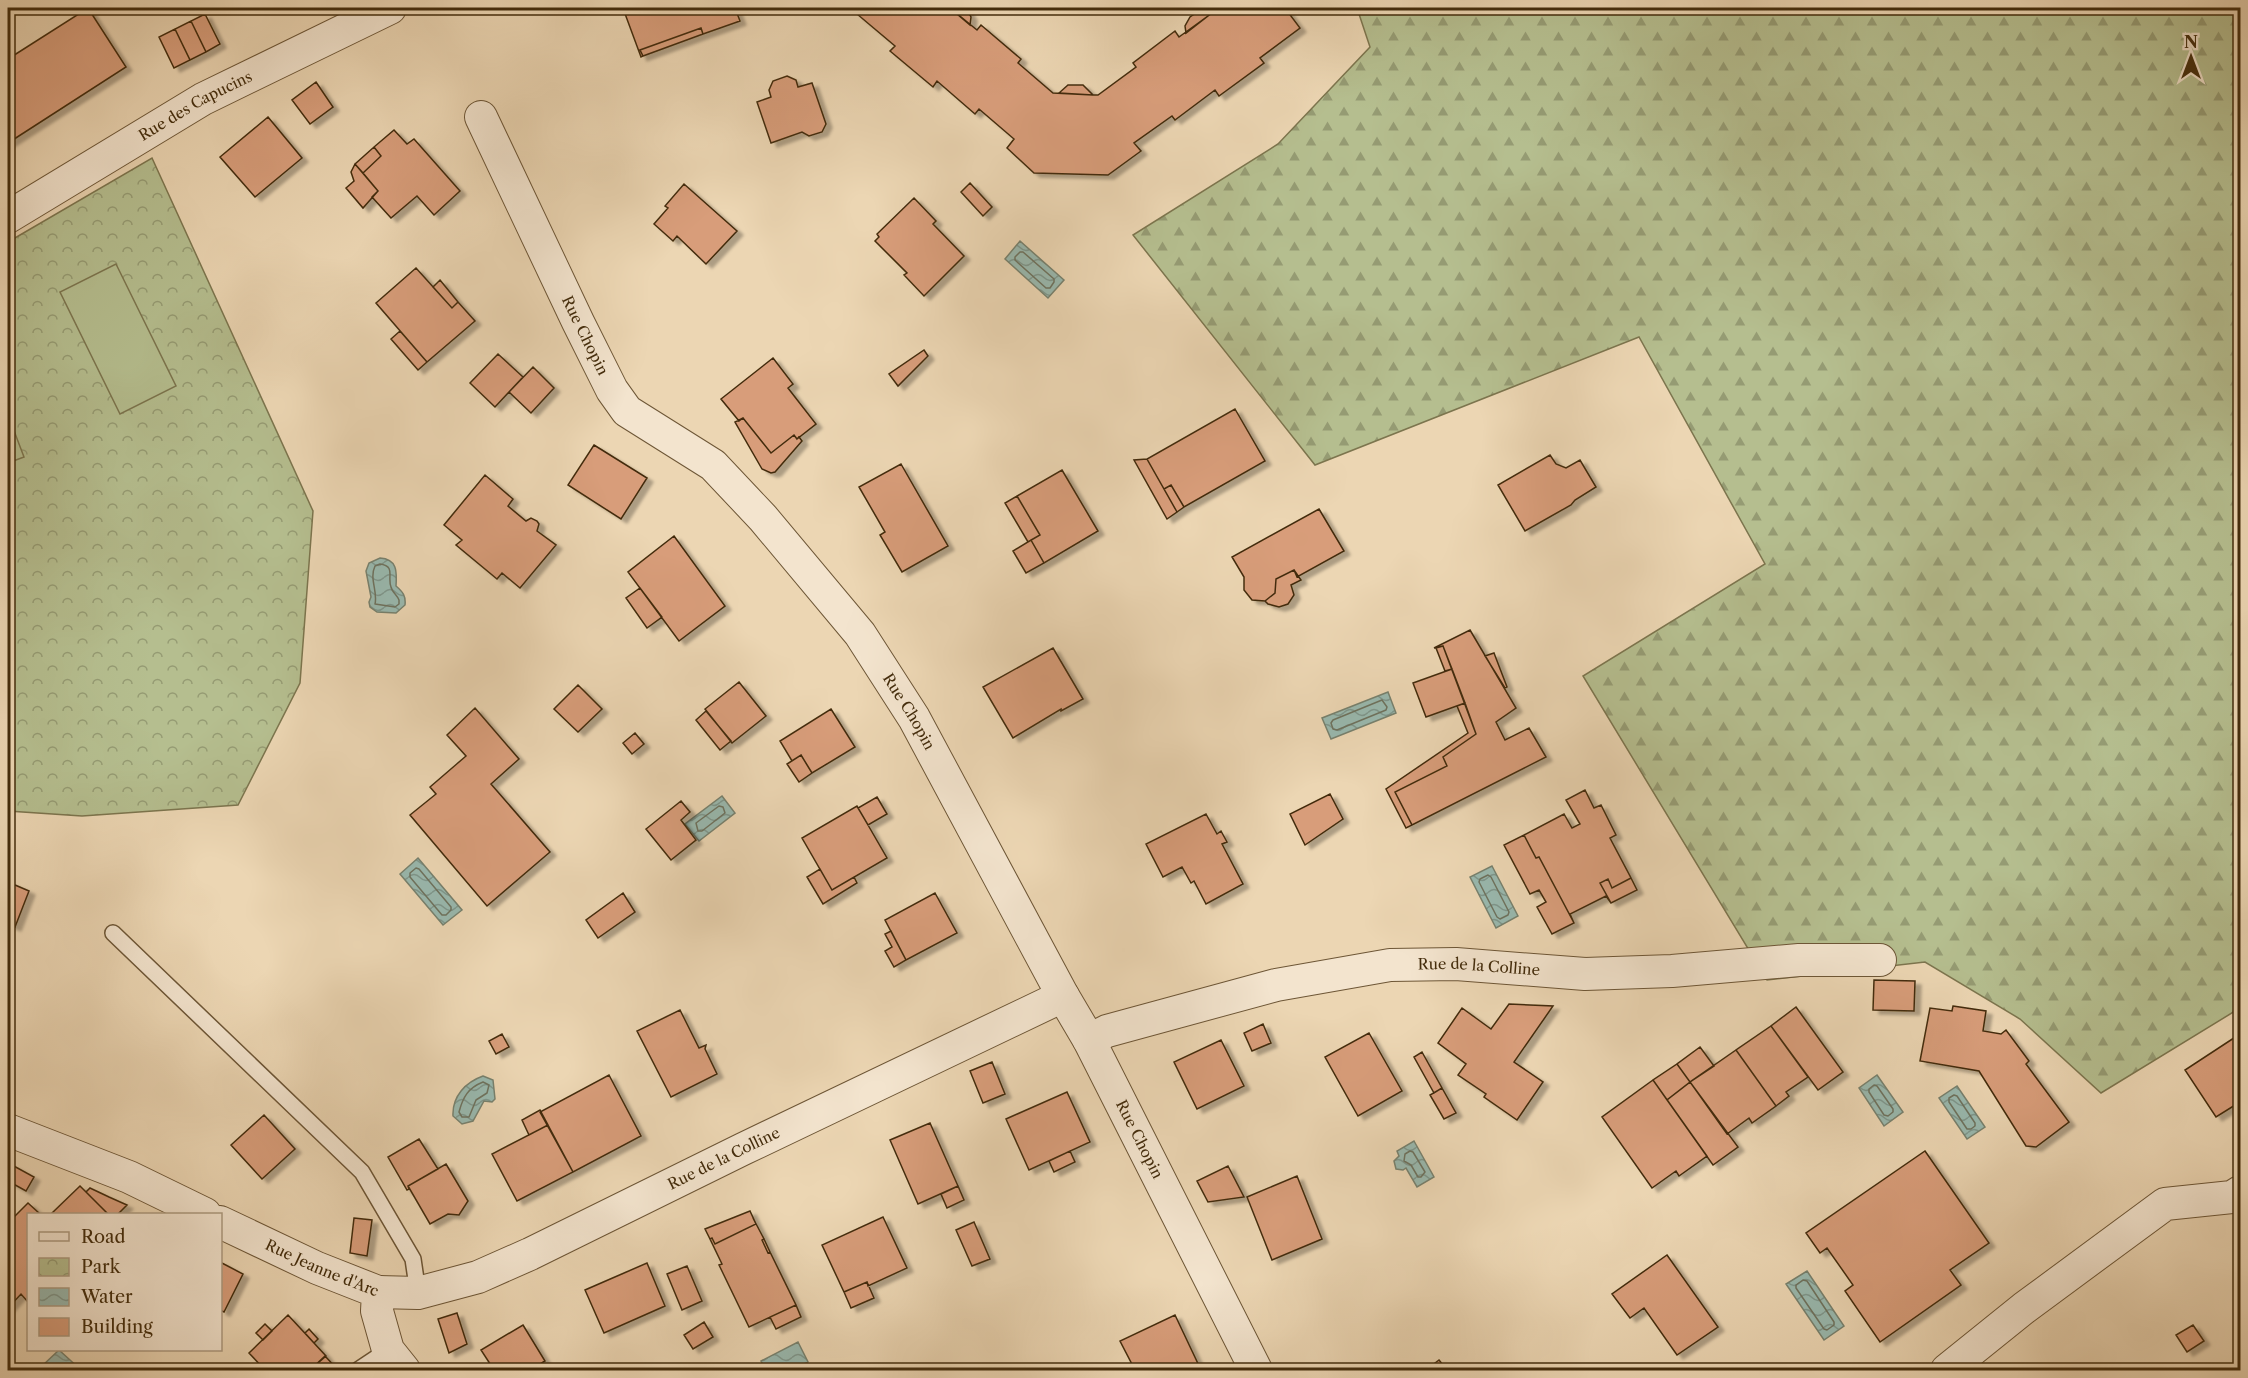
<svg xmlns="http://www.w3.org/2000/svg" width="2248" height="1378" viewBox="0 0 2248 1378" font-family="'Libre Caslon Text',serif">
<defs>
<pattern id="forest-firs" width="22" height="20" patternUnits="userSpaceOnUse" patternTransform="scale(1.5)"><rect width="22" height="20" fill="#b5be8f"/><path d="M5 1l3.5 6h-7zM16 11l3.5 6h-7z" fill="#959b73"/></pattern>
<pattern id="park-crowns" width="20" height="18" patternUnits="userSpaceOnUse" patternTransform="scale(1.5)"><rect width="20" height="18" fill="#b5be8f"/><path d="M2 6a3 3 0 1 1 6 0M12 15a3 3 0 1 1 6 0" fill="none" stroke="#959b73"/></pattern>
<pattern id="water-waves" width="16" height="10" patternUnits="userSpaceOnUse" patternTransform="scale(1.5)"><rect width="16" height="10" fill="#99b9af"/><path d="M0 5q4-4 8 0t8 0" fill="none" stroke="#7e978d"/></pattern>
<filter id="shadow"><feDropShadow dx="6" dy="4" stdDeviation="1.5" flood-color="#0004"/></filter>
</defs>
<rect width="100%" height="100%" fill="#ecd6b3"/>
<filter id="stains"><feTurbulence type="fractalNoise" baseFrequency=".00333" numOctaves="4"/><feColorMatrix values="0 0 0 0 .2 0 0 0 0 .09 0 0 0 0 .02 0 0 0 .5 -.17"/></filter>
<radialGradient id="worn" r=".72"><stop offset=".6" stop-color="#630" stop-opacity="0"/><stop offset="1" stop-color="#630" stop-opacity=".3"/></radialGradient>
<!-- forest -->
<path fill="url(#forest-firs)" stroke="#7c754e" stroke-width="1.5" d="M1357 8H2240V1008L2101 1093 2020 1019 1925 962 1767 980 1583 676 1765 564 1639 337 1315 465 1133 235 1278 144 1370 47Z"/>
<!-- park -->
<path fill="url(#park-crowns)" stroke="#7c754e" stroke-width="1.5" d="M152 158 313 511 300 683 238 805 82 816 8 811V242Z"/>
<!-- pitch -->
<path fill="#b5be8f" stroke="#7c754e" stroke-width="1.5" d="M116 264 176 386 120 414 60 292Z
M8 415 24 457 8 463Z"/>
<!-- water -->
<path fill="url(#water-waves)" stroke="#77816e" stroke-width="1.5" d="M1020 241 1064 280 1048 298 1005 259Z
M380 558C397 559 397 571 396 586 403 592 406 596 405 605L396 613 377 612 370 607 369 602 371 597 366 571 369 563Z
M1388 692 1396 713 1331 739 1322 718Z
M722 796 735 813 699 841 685 824Z
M418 858 462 910 443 925 400 874Z
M1492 866 1518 916 1496 928 1470 877Z
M1877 1075 1903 1112 1884 1126 1859 1088Z
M483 1076 493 1080 495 1099 492 1102 484 1101 473 1121 462 1124 453 1116C452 1096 466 1082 483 1076Z
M1957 1086 1985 1127 1967 1139 1939 1098Z
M1414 1141 1434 1177 1417 1187 1406 1168 1403 1170 1396 1169 1394 1161 1399 1156 1397 1151Z
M1807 1271 1844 1326 1824 1340 1786 1284Z
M798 1342 808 1362 791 1370H766L761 1361Z
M59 1350 81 1370H46L42 1366Z"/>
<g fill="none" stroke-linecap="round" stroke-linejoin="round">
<!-- shore -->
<path stroke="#6e725e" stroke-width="1.5" d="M1020 252H1023L1054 279V282L1050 288H1046L1015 260V257Z
M380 564C396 566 387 577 391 587 392 592 397 595 399 600V604L395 607 375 604C378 591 369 579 375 566Z
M1382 700 1387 707 1386 710 1337 730 1333 729 1331 723 1333 720Z
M719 806 723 807 725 813 702 831H698L696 823Z
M416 868 419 869 451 907V910L446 915H442L410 877V873Z
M1488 875 1491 877 1509 912 1508 915 1500 919 1497 917 1479 882 1480 879Z
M483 1082 489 1085 487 1093 476 1100 469 1117H462L459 1112C463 1097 468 1088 483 1082Z
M1874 1085 1877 1086 1893 1109V1112L1888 1116 1884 1115 1869 1092V1089Z
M1954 1095 1957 1096 1975 1123V1126L1971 1129H1967L1949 1102V1098Z
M1410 1151 1413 1152 1425 1172 1421 1177H1418L1411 1165 1404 1161 1405 1154Z
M1803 1280 1807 1281 1834 1322V1325L1827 1330 1824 1329 1796 1288V1285Z"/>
</g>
<!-- building -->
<path fill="#d89d7a" stroke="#432c0c" stroke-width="1.5" filter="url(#shadow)" d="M88 8 126 67 8 143V59Z
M634 8H735L740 21 703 34 701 28 640 50 643 56 641 57 624 11Z
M862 8H950L977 30 981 25 1021 59 1018 63 1053 93 1093 95H1098L1136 67 1133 63 1175 31 1179 37 1219 8H1285L1300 28 1260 58 1264 63 1219 96 1215 90 1175 120 1172 116 1134 143 1141 151 1108 175 1034 173 1007 148 1014 139 979 109 975 114 937 81 933 87 890 51 895 46 857 14Z
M950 8H966L971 17 970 25Z
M1206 10 1213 12 1186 33 1185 26 1190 17 1199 11Z
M205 14 220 44 206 52 191 21Z
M191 21 206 52 190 60 175 29Z
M701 28 703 34 643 56 640 50Z
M175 29 190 60 174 68 159 37Z
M787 76 796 80 798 87 812 83 826 124 822 132 809 136 802 132 771 143 757 102 771 97 769 90 773 81Z
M316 82 333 107 310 124 292 100Z
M1068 85H1083L1093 95 1059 93Z
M268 117 302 158 255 197 220 157Z
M394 130 407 144 414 139 460 191 434 215 417 196 391 218 372 197 378 191 363 173 381 156 374 147Z
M374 147 381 156 363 173 355 164Z
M355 164 378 191 363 208 346 188 354 181 351 172Z
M970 183 992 207 983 216 961 192Z
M684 184 737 231 706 264 677 236 673 241 654 224 668 208 665 206Z
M914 198 936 221 933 224 964 256 924 296 904 275 907 273 875 241 879 237 877 234Z
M416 268 452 308 458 302 475 321 427 362 376 303Z
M440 280 458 302 452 308 433 287Z
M400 331 427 362 418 370 391 339Z
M924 350 928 356 898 386 889 374Z
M498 354 523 377 495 407 470 383Z
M773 358 793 384 788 388 816 424 797 439 794 435 771 453 743 418 739 421 721 399Z
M533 367 554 388 531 413 509 392Z
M1235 409 1265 461 1184 507 1171 485 1164 489 1147 459Z
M743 418 771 453 794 435 797 439 799 437 802 441 775 472 771 473 762 469 735 422Z
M594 445 647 478 621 519 568 485Z
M1550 455 1556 464 1566 468 1580 460 1596 487 1575 500 1571 505 1525 531 1498 485Z
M1147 459 1177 512 1167 519 1134 460Z
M901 464 948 546 902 572 880 535 885 532 859 487Z
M1062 470 1098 531 1044 563 1031 540 1040 535 1017 496Z
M485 475 513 499 508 506 526 521 531 518 537 521 539 524 537 531 556 545 520 588 502 573 497 579 456 545 462 540 444 525Z
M1171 485 1184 507 1177 512 1164 489Z
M1017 496 1040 535 1028 542 1005 503Z
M1319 509 1344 551 1297 577 1294 570 1276 579 1275 593 1265 601 1252 600 1244 590V577L1232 557Z
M674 536 725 606 679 641 628 572Z
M1031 540 1044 563 1026 573 1013 551Z
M1294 570 1301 580 1291 585 1294 595 1288 604 1279 607 1268 604 1265 601 1275 593 1276 579Z
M640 588 662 617 647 628 626 598Z
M1470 630 1516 708 1496 722 1505 740 1529 728 1546 757 1412 825 1395 792 1447 766 1443 757 1476 734 1443 646 1434 648Z
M1443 646 1452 669 1445 671 1436 648Z
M1053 648 1083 699 1061 711V709L1013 738 983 687Z
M1494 653 1507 687 1505 688 1485 656Z
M1452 669 1465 703 1426 717 1413 683Z
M739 682 766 716 732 743 705 709Z
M578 685 602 709 578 732 554 709Z
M1465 703 1476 734 1443 757 1447 766 1395 792 1412 825 1406 828 1386 789 1468 733 1457 706Z
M475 708 519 759 491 784 550 852 487 906 410 815 436 794 430 787 466 756 447 735Z
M831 709 855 747 812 773 801 755 792 761 780 741Z
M706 711 731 741 720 750 696 720Z
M635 733 644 744 632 754 623 743Z
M801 755 812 773 799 782 787 764Z
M1585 790 1594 808 1601 805 1616 835 1610 838 1631 878 1612 888 1608 879 1600 883 1611 903 1606 896 1570 914 1574 923 1539 857 1536 858 1524 835 1564 814 1572 828 1580 824 1566 800Z
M1330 794 1343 819 1305 845 1290 814Z
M877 797 887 814 868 825 858 808Z
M681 801 690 812 681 820 696 840 671 860 646 829Z
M857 806 887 858 832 890 802 838Z
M1206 814 1217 834 1221 831 1227 842 1222 844 1243 884 1206 904 1194 881 1191 883 1182 867 1163 877 1146 844Z
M1524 835 1536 858 1539 857 1574 923 1552 934 1537 907 1546 902 1539 890 1530 894 1504 845Z
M820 869 832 890 854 877 857 883 823 904 807 877Z
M1631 878 1637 890 1611 903 1600 883 1608 879 1612 888Z
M8 882 29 891 15 927 8 924Z
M623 893 635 912 598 938 586 920Z
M935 893 957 933 906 960 885 920Z
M891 931 906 960 894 967 885 951 892 947 885 934Z
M1874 980 1915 981 1914 1011 1873 1010Z
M1509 1004 1553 1006 1514 1062 1543 1082 1517 1120 1484 1097 1486 1094 1458 1075 1466 1064 1438 1043 1462 1008 1491 1029Z
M1953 1006 1986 1011 1983 1031 2001 1034 2006 1030 2029 1061 2026 1064 2069 1122 2036 1147 2026 1146 1979 1071 1920 1061 1930 1008 1952 1011Z
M1796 1007 1843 1072 1818 1090 1771 1026Z
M680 1010 699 1048 706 1045 705 1049 717 1074 671 1097 637 1031Z
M1263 1024 1271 1043 1252 1051 1244 1033Z
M1771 1026 1808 1077 1786 1092 1789 1096 1776 1106 1736 1050Z
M1369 1033 1402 1091 1358 1116 1325 1057Z
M502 1034 509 1047 496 1054 489 1041Z
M2240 1034V1102L2216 1117 2185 1070Z
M1221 1040 1244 1086 1197 1109 1174 1062Z
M1700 1047 1714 1066 1690 1082 1677 1064Z
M1736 1050 1776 1106 1752 1123 1749 1118 1727 1134 1690 1082Z
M1422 1052 1442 1088 1434 1093 1414 1057Z
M992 1062 1005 1094 983 1103 970 1071Z
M1677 1064 1690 1082 1667 1100 1653 1080Z
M609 1075 641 1136 573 1172 540 1112Z
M1653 1080 1707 1156 1679 1176 1676 1171 1652 1188 1602 1117Z
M1690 1082 1738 1147 1713 1165 1667 1100Z
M1442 1088 1456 1113 1444 1119 1430 1095Z
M1067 1092 1090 1142 1029 1170 1006 1119Z
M540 1110 548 1125 529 1135 522 1120Z
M264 1115 295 1149 262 1179 231 1145Z
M930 1123 958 1186 918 1204 890 1140Z
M548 1125 573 1172 517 1201 492 1154Z
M419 1139 438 1169 408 1186 409 1189 407 1190 388 1157Z
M1070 1151 1075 1162 1054 1172 1049 1161Z
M1925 1151 1989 1243 1950 1270 1961 1285 1880 1342 1845 1291 1853 1285 1827 1248 1820 1253 1806 1233Z
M446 1164 468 1201 459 1215 448 1214 430 1224 408 1186Z
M12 1165 34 1177 26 1191 8 1181V1173Z
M1228 1166 1244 1197 1208 1202 1197 1181Z
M1297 1176 1322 1239 1272 1260 1247 1197Z
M80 1186 108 1214H51Z
M958 1186 964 1200 947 1208 941 1194Z
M90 1188 109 1197 127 1205 118 1214H108L86 1192Z
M28 1203 40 1214H28V1302L21 1294 8 1308V1223Z
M750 1211 756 1224 715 1244 712 1238 710 1239 705 1229Z
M883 1217 907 1268 868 1286 867 1282 844 1292 822 1245Z
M354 1218 372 1220 367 1256 350 1253Z
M753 1218 764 1239 762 1240 768 1253 770 1252 796 1305 749 1327 719 1265 722 1264 710 1239 712 1238 715 1244 756 1224Z
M974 1222 990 1259 972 1266 956 1230Z
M764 1239 770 1252 768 1253 762 1240Z
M1667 1255 1718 1327 1677 1355 1644 1308 1630 1318 1612 1294Z
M220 1262 243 1274 224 1312 220 1310Z
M647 1263 665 1306 604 1333 585 1290Z
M687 1266 702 1301 682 1310 667 1274Z
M867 1282 874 1298 851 1308 844 1292Z
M796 1305 801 1317 776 1329 770 1317Z
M457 1313 467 1344 449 1353 438 1319Z
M288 1315 326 1356 310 1370H265L249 1353Z
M1175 1315 1201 1370H1135L1120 1341Z
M704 1322 713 1337 693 1349 684 1335Z
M265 1324 272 1331 263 1340 256 1333Z
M523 1325 545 1361 530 1370H494L481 1350Z
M2193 1325 2204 1341 2187 1352 2176 1335Z
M309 1329 318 1339 314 1343 305 1333Z
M325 1356 338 1370H310Z
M1439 1360 1447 1370H1426Z"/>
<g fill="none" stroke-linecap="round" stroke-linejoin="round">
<!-- service casing -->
<g stroke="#6d5636" stroke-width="18">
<path id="service" d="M113 933 362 1172 413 1259 418 1293
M358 1370 388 1350"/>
</g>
<!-- minor casing -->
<g stroke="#6d5636" stroke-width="34">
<g id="minor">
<path id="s1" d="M481 117 578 322 612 390 627 411 713 465 763 518 860 634 914 718 1063 996 1089 1040 1256 1370"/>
<path id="s2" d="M8 217 203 99 390 8"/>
<path id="s3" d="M1089 1040 1107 1031 1276 985 1390 965 1456 964 1585 974 1672 971 1799 960H1880"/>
<path d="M8 1130 129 1177 205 1214"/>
<path id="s4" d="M220 1222 317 1268 378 1292 377 1311 388 1350 404 1370"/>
<path id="s5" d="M378 1292 418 1293 478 1277 530 1254 743 1149 1063 996"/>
<path d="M1947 1370 2024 1308 2165 1204 2232 1197 2240 1192"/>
</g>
</g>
<!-- service -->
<use href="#service" stroke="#f3e4ce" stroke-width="15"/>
<!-- minor -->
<use href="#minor" stroke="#f3e4ce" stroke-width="32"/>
</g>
<g text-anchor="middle" stroke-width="4.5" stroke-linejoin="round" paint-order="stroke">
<!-- street labels -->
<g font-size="15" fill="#432c0c" stroke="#f3e4ce">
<text dy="5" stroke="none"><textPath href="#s2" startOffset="218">Rue des Capucins</textPath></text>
<text dy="5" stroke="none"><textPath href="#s1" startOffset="242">Rue Chopin</textPath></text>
<text dy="5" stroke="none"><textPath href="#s1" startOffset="746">Rue Chopin</textPath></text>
<text dy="5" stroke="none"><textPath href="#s3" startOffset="400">Rue de la Colline</textPath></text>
<text dy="5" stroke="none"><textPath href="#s1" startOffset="1232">Rue Chopin</textPath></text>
<text dy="5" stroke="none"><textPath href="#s5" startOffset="375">Rue de la Colline</textPath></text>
<text dy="5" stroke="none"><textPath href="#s4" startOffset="112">Rue Jeanne d'Arc</textPath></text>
</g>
</g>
<!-- margin -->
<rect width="2248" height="1378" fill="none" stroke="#ecd6b3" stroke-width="30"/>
<rect x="9" y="9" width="2230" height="1360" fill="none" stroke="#432c0c" stroke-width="3"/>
<rect x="15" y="15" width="2218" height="1348" fill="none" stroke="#432c0c" stroke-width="1.5"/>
<!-- legend -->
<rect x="27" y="1213" width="195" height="138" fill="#f3e4ce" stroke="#ad9a80" stroke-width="1.5"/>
<rect x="39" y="1232" width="30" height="9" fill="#f3e4ce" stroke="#ad9a80" stroke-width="1.5"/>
<text x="81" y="1243" font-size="18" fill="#432c0c">Road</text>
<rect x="39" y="1258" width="30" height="18" fill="url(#park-crowns)" stroke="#ad9a80" stroke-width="1.5"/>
<text x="81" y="1273" font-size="18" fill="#432c0c">Park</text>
<rect x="39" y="1288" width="30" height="18" fill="url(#water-waves)" stroke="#ad9a80" stroke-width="1.5"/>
<text x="81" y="1303" font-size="18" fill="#432c0c">Water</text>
<rect x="39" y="1318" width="30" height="18" fill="#d89d7a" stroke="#ad9a80" stroke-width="1.5"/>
<text x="81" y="1333" font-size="18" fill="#432c0c">Building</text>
<!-- north arrow -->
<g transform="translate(2191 57)" stroke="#f3e4ce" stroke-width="4.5" paint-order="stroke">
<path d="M0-4.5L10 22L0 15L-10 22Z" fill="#432c0c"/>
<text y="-9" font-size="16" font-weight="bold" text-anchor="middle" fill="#432c0c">N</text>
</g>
<rect width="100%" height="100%" filter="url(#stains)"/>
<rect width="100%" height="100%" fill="url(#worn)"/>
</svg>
